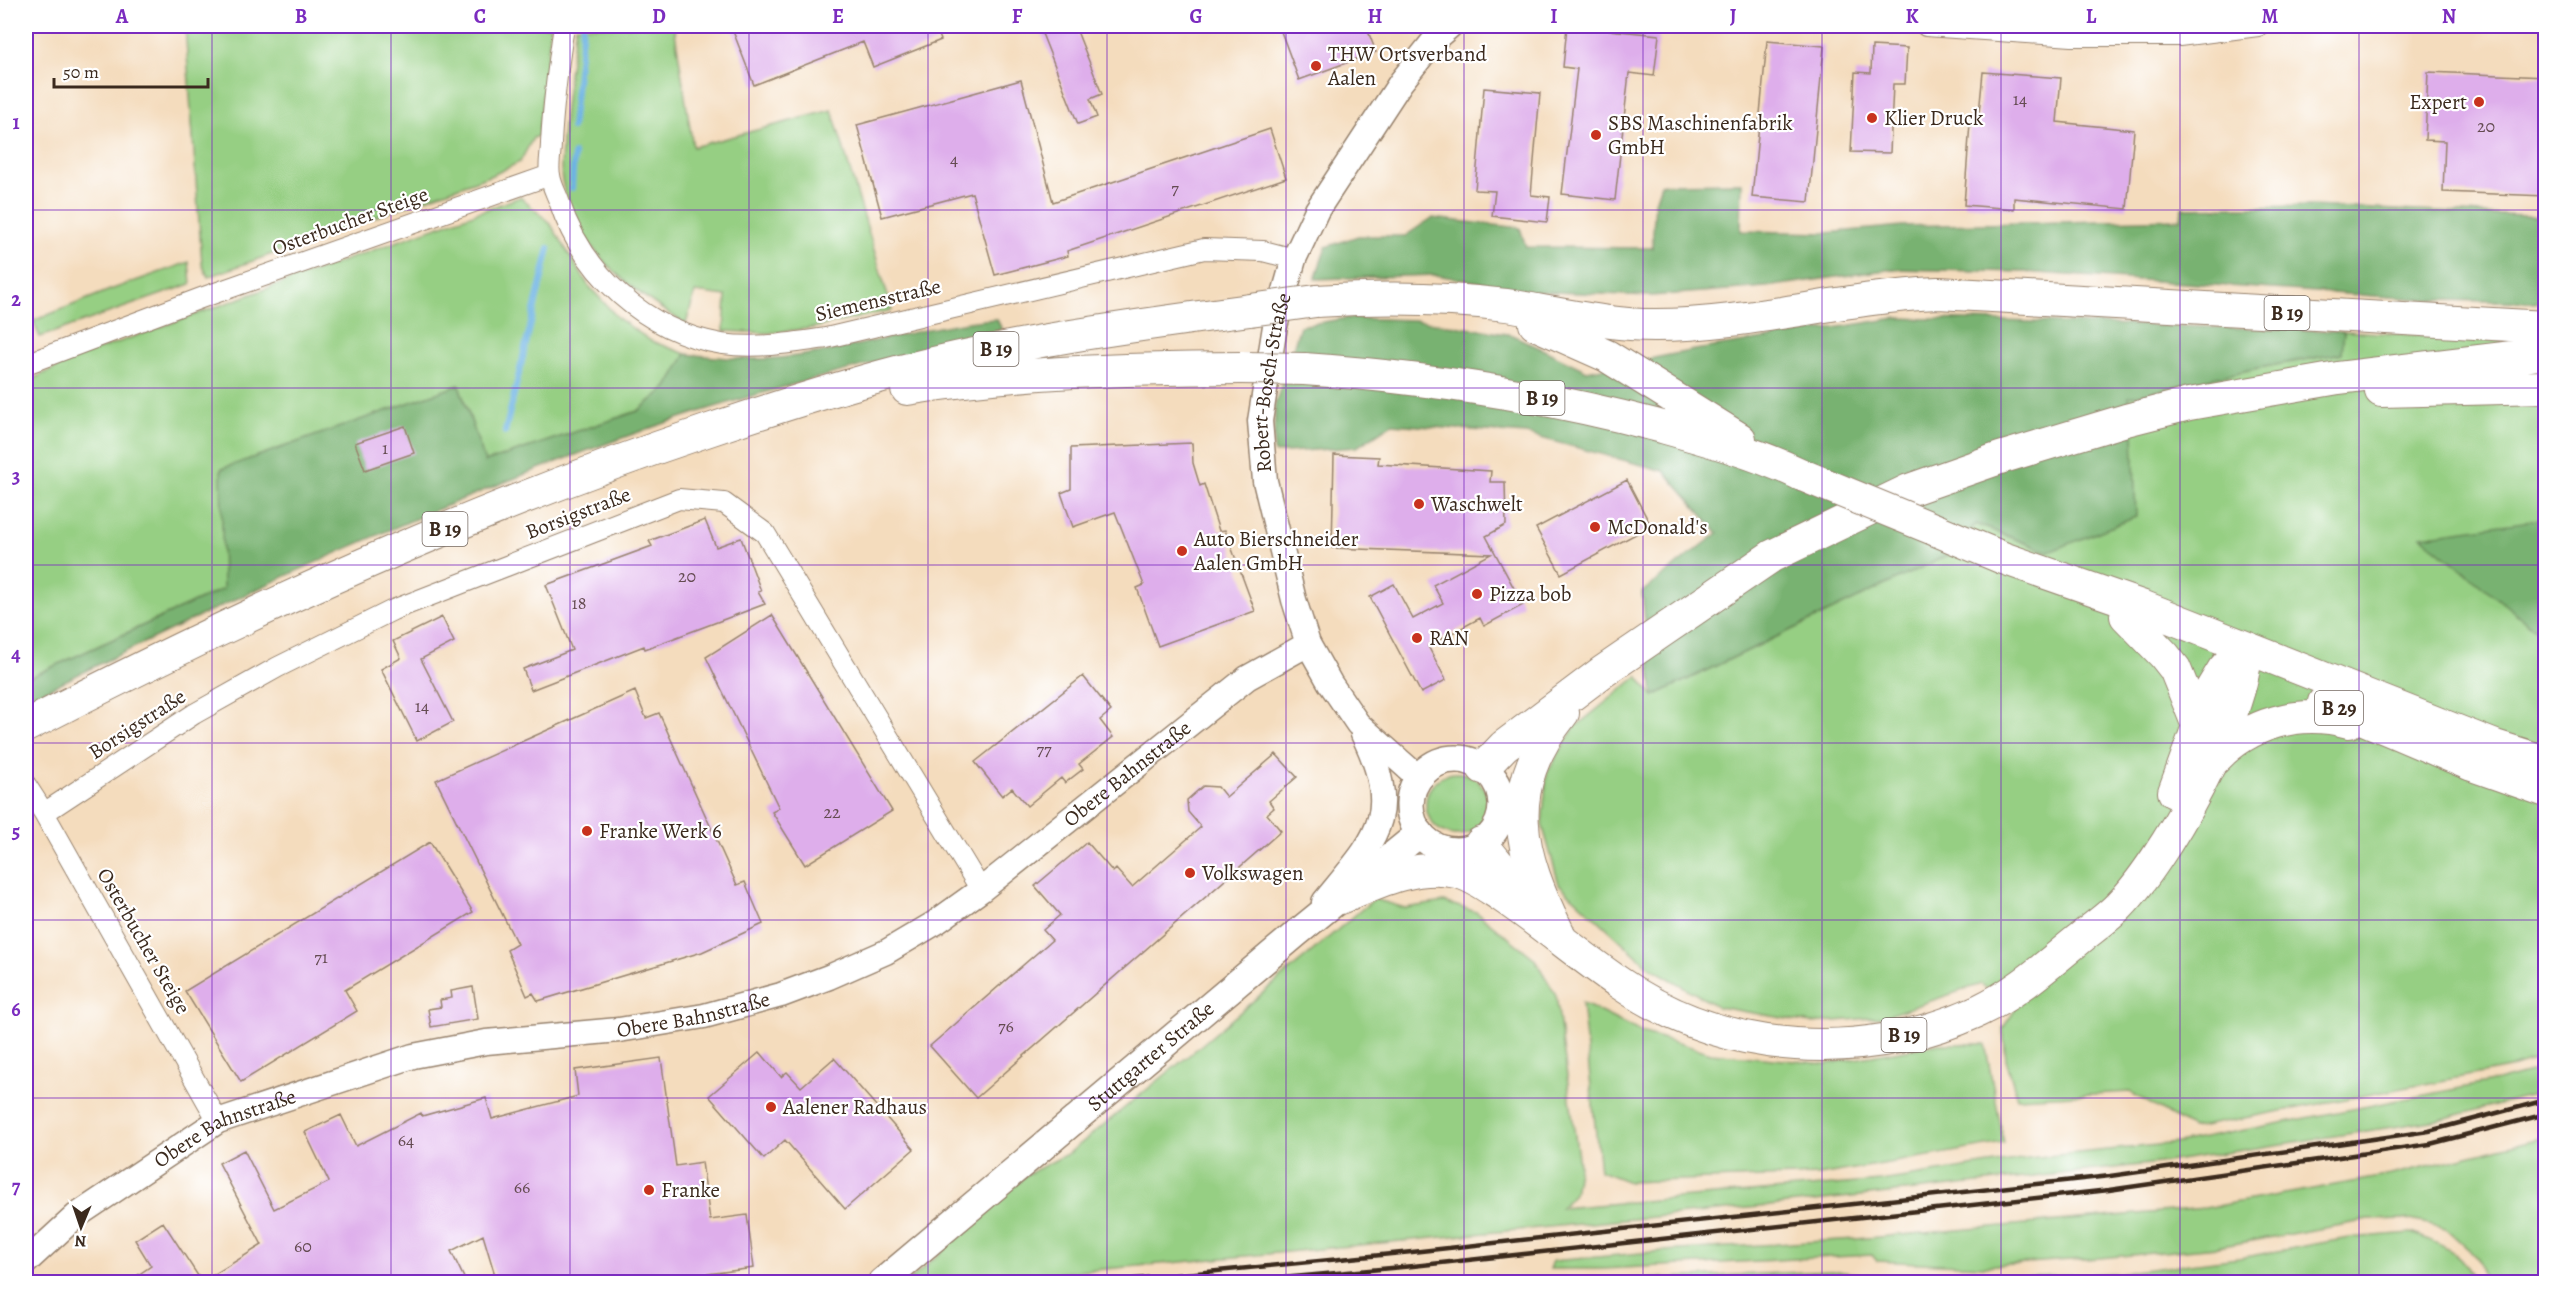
<svg xmlns="http://www.w3.org/2000/svg" width="2571" height="1308" viewBox="0 0 2571 1308" font-family="Alegreya,serif">
<rect width="100%" height="100%" fill="#fff"/>
<filter id="ink" filterUnits="userSpaceOnUse"><feTurbulence type="fractalNoise" baseFrequency=".0167" numOctaves="2"/><feDisplacementMap in="SourceGraphic" scale="12" xChannelSelector="R" yChannelSelector="G"/><feConvolveMatrix kernelMatrix="1 2 1 2 8 2 1 2 1" color-interpolation-filters="sRGB"/></filter>
<filter id="wash" filterUnits="userSpaceOnUse"><feTurbulence type="fractalNoise" baseFrequency=".008" numOctaves="4" result="noise"/><feDisplacementMap in="SourceGraphic" scale="24" xChannelSelector="R" yChannelSelector="G"/><feGaussianBlur stdDeviation="1.35" result="paint"/><feColorMatrix in="noise" values="0 0 0 0 0 0 0 0 0 0 0 0 0 0 0 0 0 1.4 0 .05"/><feComposite in="paint" operator="in"/></filter>
<g filter="url(#wash)">
<rect width="100%" height="100%" fill="#f4dcbd"/>
<!-- green -->
<path fill="#96cf83" stroke="#687c50" stroke-width="1.5" d="M185 26H551L538 136 533 138 520 162 495 174 208 277 202 264Z
M576 26H674L693 147 832 110 892 310 813 328 768 333 724 331 726 296 695 292 686 324C631 291 574 248 562 180 560 169 562 155 562 144 564 104 570 65 576 26Z
M520 197 550 223 588 285 618 318 651 341 686 354 667 387 638 411 485 462 459 385 223 589 26 679V382L86 354Z
M189 262 191 284 40 337 33 321 110 290Z
M2344 331 2545 342V1057L2514 1067 2192 1128 2130 1092 2017 1098 2006 1059 2003 1028 2015 1010 1981 984 1883 1017 1811 1023 1718 1007 1648 966 1559 884 1542 824 1547 773 1574 728 1638 676 1653 696 1948 555 1976 524 2049 552 2133 431 2129 397 2253 369 2341 353Z
M1426 804a31 31 0 1 1 62 0a31 31 0 1 1-62 0Z
M1374 899 1405 908 1444 902 1476 912 1534 958 1556 995 1579 1165 1574 1194 1560 1208 1881 1181 2028 1158 2178 1143 2497 1081 2545 1068V1092L2438 1120 2159 1163 1769 1206 1225 1258 962 1282H908L1026 1175 1069 1153 1193 1052Z
M1582 1003 1641 1032 1711 1053 1826 1064 1939 1044H1985L2004 1143 1819 1175 1629 1182 1600 1171Z
M2545 1137V1282H2485L2478 1258 2445 1228 2406 1219 2369 1220 2217 1247 2099 1258 1983 1266 1877 1261 1872 1255 1603 1269H1550L1553 1261 1664 1251 1856 1239 2205 1208 2391 1175Z
M2412 1233C2441 1245 2464 1251 2474 1282H1573L1832 1271 1921 1280 2118 1273 2239 1258 2349 1238Z"/>
<!-- forest -->
<path fill="#78b271" stroke="#5a6e48" stroke-width="1.5" d="M1742 183 1741 231 1826 233 1902 226 2181 219 2182 208 2311 206 2545 217V302L2434 300 2024 272 1893 269 1766 287 1651 296 1530 291 1436 275 1315 279 1326 247 1358 236H1405L1432 218 1520 228 1526 247 1652 248 1655 202 1661 184Z
M1347 318 1415 320 1513 335 1587 371 1695 350 1896 318 2344 331 2342 353 2253 369 2129 397 2133 431 2136 517 2049 552 1976 524 1948 555 1653 696 1642 592 1718 533 1664 471 1526 434 1392 424 1357 447 1274 453 1275 405 1300 326Z
M997 319 1002 330C893 359 784 384 677 419 452 494 238 596 26 700V679L223 589 221 469 459 385 485 462 638 411 667 387 686 354C716 357 748 361 779 358 852 352 923 324 997 319Z
M2545 519V634H2541L2421 536Z"/>
<g fill="none" stroke-linecap="round" stroke-linejoin="round">
<!-- stream -->
<path stroke="#6db3e4" stroke-width="6" d="M572 128 583 26
M572 188 574 154
M505 432 549 248"/>
</g>
<g id="blocks">
<!-- building -->
<path fill="#deaeeb" d="M731 26H935L941 40 873 67 863 42 754 85Z
M1039 26H1075L1102 94 1090 99 1097 117 1078 124Z
M1279 26H1366L1376 52 1299 80Z
M1567 26 1659 35 1654 76 1629 73 1615 200 1562 194 1577 69 1563 67Z
M1767 41 1824 46 1809 202 1752 197Z
M1872 46 1907 48 1905 84H1893L1890 153 1851 152 1855 72 1871 73Z
M1983 72 2061 78 2057 122 2134 130 2127 209 2014 198V209L1964 205 1970 123 1978 124Z
M2428 72 2546 77V196L2443 192 2445 141 2425 140Z
M1021 80 1053 202 1270 129 1286 178 1067 251 1068 256 995 275 972 193 882 217 857 125Z
M1484 88 1540 93 1531 195 1550 197 1547 222 1492 216 1495 191 1475 190Z
M405 426 414 453 365 470 355 443Z
M1192 443 1193 463 1200 486 1204 484 1219 531 1225 530 1255 611 1158 646 1137 588 1144 585 1115 512 1073 527 1061 493 1071 489V448Z
M1334 455 1379 457 1378 464 1491 471 1490 482H1505L1506 525 1486 536 1523 605 1484 626 1480 618 1428 646 1446 680 1421 693 1370 597 1394 584 1413 619 1443 603 1433 585 1491 554 1332 548Z
M1627 480 1651 526 1561 574 1536 528Z
M705 520 716 547 741 538 761 591 758 592 765 604 645 649 644 646 531 690 523 669 572 650 546 585 652 546 649 541Z
M772 615 892 811 805 865 772 812 779 808 706 657Z
M442 617 454 642 421 659 453 722 417 741 381 669 401 658 393 641Z
M1083 676 1111 711 1100 720 1113 737 1079 764 1083 769 1065 783 1061 778 1027 806 1012 788 1002 796 975 762Z
M635 691 646 718 659 713 737 885 745 882 763 924 702 952 538 1001 533 993 527 996 507 950 517 944 436 780Z
M1276 754 1297 777 1269 801 1274 808 1267 814 1281 831 976 1098 930 1046 1052 940 1043 930 1060 915 1035 886 1087 842 1113 872 1116 869 1132 887 1201 827 1188 812 1187 800 1203 786 1218 787 1226 797Z
M430 842 473 912 345 990 357 1011 241 1082 185 991Z
M473 987 478 1019 431 1027 428 1009 441 1007 440 1000 452 998 451 991Z
M760 1052 781 1077 787 1072 801 1087 834 1058 914 1149 845 1209 785 1140 764 1159 709 1096Z
M661 1058 676 1166 702 1162 710 1220 747 1215 754 1268 644 1282H497L483 1235 451 1251 466 1282H128L151 1266 135 1240 163 1222 202 1282 262 1245 219 1163 244 1150 274 1209 329 1182 305 1132 341 1115 356 1146 421 1113 422 1116 486 1098 492 1119 578 1096 575 1070Z"/>
</g>
</g>
<g filter="url(#ink)">
<use href="#blocks" fill-opacity="0" stroke="#98836e" stroke-width="1.5"/>
<g fill="none" stroke-linecap="round" stroke-linejoin="round">
<!-- minor casing -->
<g stroke="#98836e" stroke-width="22">
<path id="minor" d="M564 26C558 65 553 104 551 143 551 153 548 166 550 175 551 184 556 193 559 201 583 274 645 331 722 344 756 349 792 343 826 338L1204 249 1263 251 1294 259
M1926 26 2072 36H2179L2258 26
M26 364 201 298 550 175
M26 785 44 813 218 1121
M44 813 194 714 278 667 393 610 679 499 724 503 765 533 981 890"/>
</g>
<!-- tertiary casing -->
<g stroke="#98836e" stroke-width="27">
<g id="tertiary">
<path id="s1" d="M1419 778 1358 724 1330 683 1308 644 1294 600 1265 481 1260 421 1275 326 1294 259 1317 210 1401 82 1436 38 1450 26"/>
<path d="M1324 902C1376 838 1403 817 1363 734"/>
<path id="s2" d="M26 1262 76 1216 218 1121 413 1056 486 1042 619 1030 704 1016 781 995 829 977 886 952 935 923 981 890 1247 678 1308 644"/>
</g>
</g>
<!-- secondary casing -->
<g stroke="#98836e" stroke-width="30">
<g id="secondary">
<circle cx="1456" cy="805" r="46"/>
<path id="s3" d="M882 1282 1297 933 1420 833"/>
</g>
</g>
<!-- trunk casing -->
<g stroke="#98836e" stroke-width="34">
<path id="trunk" d="M1316 301C1381 297 1442 297 1506 305 1556 312 1604 325 1655 325 1751 325 1843 297 1938 293L2546 327
M1535 324 1607 356 1740 439
M1304 369C1423 377 1540 395 1655 425 1705 439 1754 452 1802 475
M907 389C1018 371 1129 369 1241 368
M2381 391 2546 387
M1936 530 2003 558 2144 607 2495 746 2546 762
M2126 616 2164 655 2175 669 2198 726
M2324 702 2472 765 2546 791
M26 726C247 612 473 509 709 430 771 409 833 389 897 372 1013 342 1131 326 1250 310
M2214 760C2249 722 2300 709 2349 722
M1483 768 1504 746 1601 673 1772 556 1909 490 2000 458 2126 420 2189 404 2338 378 2546 353
M2174 792 2212 688 2223 670 2243 647
M1481 843 1532 905
M1340 898C1377 882 1416 863 1457 872 1474 876 1489 888 1503 897 1544 925 1581 957 1621 984 1726 1056 1863 1063 1978 1011 2017 993 2046 966 2078 940 2090 930 2103 921 2115 910 2163 865 2246 714 2246 648
M1559 934C1519 852 1501 791 1563 713"/>
</g>
<!-- minor -->
<use href="#minor" stroke="#fff" stroke-width="20"/>
<!-- tertiary -->
<use href="#tertiary" stroke="#fff" stroke-width="24"/>
<!-- secondary -->
<use href="#secondary" stroke="#fff" stroke-width="27"/>
<!-- trunk -->
<use href="#trunk" stroke="#fff" stroke-width="32"/>
<!-- rail -->
<path stroke="#3b2a1e" stroke-width="4.5" d="M1104 1282 1412 1252 2110 1176 2429 1131 2546 1100
M1240 1282 1413 1266 2109 1190 2430 1144 2546 1114"/>
<!-- trunk-bridge casing -->
<g stroke="#98836e" stroke-width="34" stroke-linecap="butt">
<path id="trunk-bridge" d="M1250 310 1316 301
M1241 368 1304 369
M1802 475 1936 530"/>
</g>
<!-- trunk-bridge -->
<use href="#trunk-bridge" stroke="#fff" stroke-width="32"/>
</g>
</g>
<!-- grid -->
<path fill="none" stroke="#7b2cbf" stroke-width="1.5" stroke-opacity="0.55" d="M212 26V1282M391 26V1282M570 26V1282M749 26V1282M928 26V1282M1107 26V1282M1286 26V1282M1464 26V1282M1643 26V1282M1822 26V1282M2001 26V1282M2180 26V1282M2359 26V1282M26 210H2546M26 388H2546M26 565H2546M26 743H2546M26 920H2546M26 1098H2546"/>
<!-- markers -->
<g fill="#c8321e" stroke="#fff" stroke-width="2">
<circle cx="1316" cy="66" r="6"/>
<circle cx="2479" cy="102" r="6"/>
<circle cx="1872" cy="118" r="6"/>
<circle cx="1596" cy="135" r="6"/>
<circle cx="1419" cy="504" r="6"/>
<circle cx="1595" cy="527" r="6"/>
<circle cx="1182" cy="551" r="6"/>
<circle cx="1477" cy="594" r="6"/>
<circle cx="1417" cy="638" r="6"/>
<circle cx="587" cy="831" r="6"/>
<circle cx="1190" cy="873" r="6"/>
<circle cx="771" cy="1107" r="6"/>
<circle cx="649" cy="1190" r="6"/>
</g>
<g text-anchor="middle" stroke-width="4.5" stroke-linejoin="round" paint-order="stroke">
<!-- number labels -->
<g font-size="18" fill="#644b51">
<text x="2020" y="105">14</text>
<text x="2486" y="132">20</text>
<text x="954" y="165">4</text>
<text x="1175" y="194">7</text>
<text x="385" y="454">1</text>
<text x="687" y="582">20</text>
<text x="579" y="609">18</text>
<text x="422" y="712">14</text>
<text x="1044" y="755">77</text>
<text x="832" y="818">22</text>
<text x="321" y="963">71</text>
<text x="1006" y="1032">76</text>
<text x="406" y="1146">64</text>
<text x="522" y="1193">66</text>
<text x="303" y="1252">60</text>
</g>
<!-- shield labels -->
<g fill="#fff" stroke="#766a62" stroke-width="1.5">
<rect x="2264.5" y="296" width="45" height="34" rx="4.5"/>
<rect x="973.5" y="332" width="45" height="34" rx="4.5"/>
<rect x="1519.5" y="381" width="45" height="34" rx="4.5"/>
<rect x="422.5" y="512" width="45" height="34" rx="4.5"/>
<rect x="2315" y="691" width="48" height="34" rx="4.5"/>
<rect x="1881.5" y="1018" width="45" height="34" rx="4.5"/>
</g>
<g font-size="20" font-weight="bold" fill="#3b2a1e">
<text x="2287" y="320">B 19</text>
<text x="996" y="356">B 19</text>
<text x="1542" y="405">B 19</text>
<text x="445" y="536">B 19</text>
<text x="2339" y="715">B 29</text>
<text x="1904" y="1042">B 19</text>
</g>
<!-- poi labels -->
<g font-size="21" fill="#3b2a1e" stroke="#fff" text-anchor="start">
<text x="1328" y="61">THW Ortsverband<tspan x="1328" dy="24">Aalen</tspan></text>
<text x="2467" y="109" text-anchor="end">Expert</text>
<text x="1884" y="125">Klier Druck</text>
<text x="1608" y="130">SBS Maschinenfabrik<tspan x="1608" dy="24">GmbH</tspan></text>
<text x="1431" y="511">Waschwelt</text>
<text x="1607" y="534">McDonald's</text>
<text x="1194" y="546">Auto Bierschneider<tspan x="1194" dy="24">Aalen GmbH</tspan></text>
<text x="1489" y="601">Pizza bob</text>
<text x="1429" y="645">RAN</text>
<text x="599" y="838">Franke Werk 6</text>
<text x="1202" y="880">Volkswagen</text>
<text x="783" y="1114">Aalener Radhaus</text>
<text x="661" y="1197">Franke</text>
</g>
<!-- street labels -->
<g font-size="21" fill="#3b2a1e" stroke="#fff">
<text transform="translate(350 221) rotate(-20)" y="7">Osterbucher Steige</text>
<text transform="translate(878 300) rotate(-13)" y="7">Siemensstraße</text>
<text dy="7" stroke="none"><textPath href="#s1" startOffset="444">Robert-Bosch-Straße</textPath></text>
<text transform="translate(578 513) rotate(-21)" y="7">Borsigstraße</text>
<text transform="translate(137 724) rotate(-33)" y="7">Borsigstraße</text>
<text dy="7" stroke="none"><textPath href="#s2" startOffset="1232">Obere Bahnstraße</textPath></text>
<text transform="translate(144 941) rotate(60)" y="7">Osterbucher Steige</text>
<text dy="7" stroke="none"><textPath href="#s2" startOffset="728">Obere Bahnstraße</textPath></text>
<text dy="7" stroke="none"><textPath href="#s3" startOffset="351">Stuttgarter Straße</textPath></text>
<text dy="7" stroke="none"><textPath href="#s2" startOffset="242">Obere Bahnstraße</textPath></text>
</g>
</g>
<!-- margin -->
<rect width="2571" height="1308" fill="none" stroke="#fff" stroke-width="66"/>
<!-- north arrow -->
<g transform="translate(81 1227) rotate(182)" stroke="#ffffff" stroke-width="4.5" paint-order="stroke">
<path d="M0-4.5L10 22L0 15L-10 22Z" fill="#3b2a1e"/>
<text y="-9" font-size="16" font-weight="bold" text-anchor="middle" fill="#3b2a1e">N</text>
</g>
<!-- scale -->
<path d="M54 78v9h154v-9" fill="none" stroke="#3b2a1e" stroke-width="3"/>
<text x="63" y="78" font-size="18" fill="#3b2a1e" stroke="#ffffff" stroke-width="4.5" paint-order="stroke">50 m</text>
<rect x="33" y="33" width="2505" height="1242" fill="none" stroke="#7b2cbf" stroke-width="2"/>
<g font-size="20" text-anchor="middle" font-weight="bold" fill="#7b2cbf">
<text x="122" y="23">A</text>
<text x="301" y="23">B</text>
<text x="480" y="23">C</text>
<text x="659" y="23">D</text>
<text x="838" y="23">E</text>
<text x="1017" y="23">F</text>
<text x="1196" y="23">G</text>
<text x="1375" y="23">H</text>
<text x="1554" y="23">I</text>
<text x="1733" y="23">J</text>
<text x="1912" y="23">K</text>
<text x="2091" y="23">L</text>
<text x="2270" y="23">M</text>
<text x="2449" y="23">N</text>
<text x="16" y="129">1</text>
<text x="16" y="306">2</text>
<text x="16" y="483">3</text>
<text x="16" y="661">4</text>
<text x="16" y="838">5</text>
<text x="16" y="1016">6</text>
<text x="16" y="1193">7</text>
</g>
</svg>
